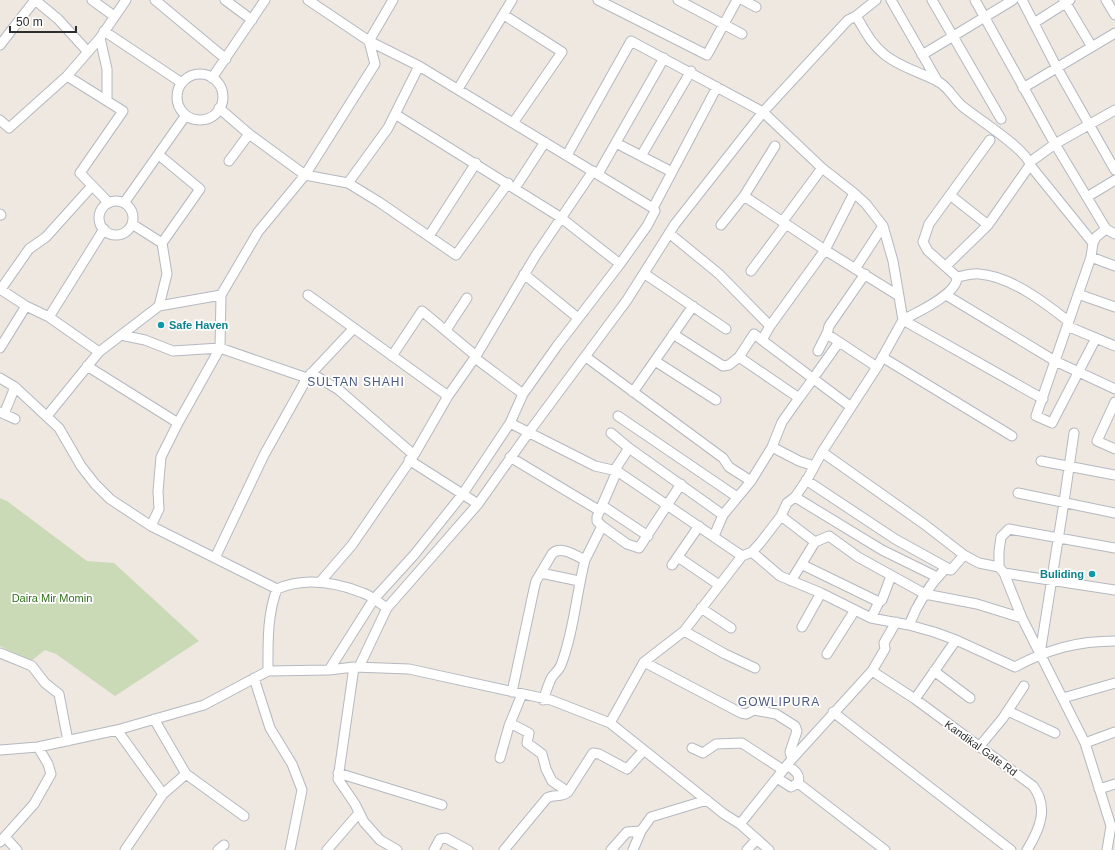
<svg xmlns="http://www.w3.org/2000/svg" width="1115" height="850" viewBox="0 0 1115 850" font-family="Arial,sans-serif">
<rect width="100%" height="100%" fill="#efe8e0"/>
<!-- cemetery -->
<path fill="#cadab7" d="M0 498 7 501 87 561 114 563 199 641 115 696 56 654 45 650 30 662 0 646Z"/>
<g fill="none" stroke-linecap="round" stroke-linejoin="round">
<!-- minor casing -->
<g stroke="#b4b8c1" stroke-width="11">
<path id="minor" d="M35 0 58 19 88 52
M92 0 114 16
M155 0 226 59
M225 0 252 20
M308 0 369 41 419 66 653 208 655 211 647 226 620 264 557 346 523 394 510 423 462 495 414 555 374 599 329 670
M598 0 707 55 737 0
M678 0 742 34
M743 0 756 7
M891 0 938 82
M932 0 1001 119
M975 0 1055 144 1106 229 1096 237 1093 243
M1022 0 1057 68 1115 170
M1064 0 1092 47
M1106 0 1115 15
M504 15 562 52 513 123
M856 16C865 31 871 44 885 55 900 67 922 73 939 82 949 88 954 99 962 106 975 117 1028 150 1030 165L1093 243 1091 257 1036 416 1052 423 1096 338
M1034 23 1070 0
M104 31 182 83
M100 38 107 69V100
M0 45 35 0
M922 55 1013 0
M177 97a23 23 0 1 1 46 0a23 23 0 1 1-46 0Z
M67 76 123 111 80 173 109 203
M212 78 265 0
M1023 88 1115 33
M458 89 512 0
M219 108 249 134 305 175 348 183 379 202 456 255 508 183
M395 114 560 217 620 264
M0 120 9 128 67 76 100 38 126 0
M990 140 929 224 923 242 928 251 957 277C958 294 917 312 903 320L1043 399
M616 143 672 172
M159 155 200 189 162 243
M567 155 631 41 763 112 822 168 854 193
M641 156 691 71
M229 161 249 134
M1030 162 1055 144 1115 110
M598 174 664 58
M348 183 388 128 419 66
M515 188 545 142
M950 195 988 225
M744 196 825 250 770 326
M1087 197 1115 180
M99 218a17 17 0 1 1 34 0a17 17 0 1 1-34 0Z
M124 203 186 115
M653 208 717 87
M0 214 1 215
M783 221 822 168
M132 224 162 243 167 274 159 306
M721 225 744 196 775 146
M1106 229 1115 234
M669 233 719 274 770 326 762 340
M429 236 476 163
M1091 257 1115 266
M946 266 988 225 1030 165
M855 269 883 226
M751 271 786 224
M524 274 578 318
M645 274 726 329
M865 274 829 326 827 334 877 367
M957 277C964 276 972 273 979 274 1010 276 1044 302 1068 321
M0 289 26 306 49 317 99 352
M1 289 29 249 46 237 92 186
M1078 294 1115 307
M308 295 448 396
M946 295 1055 361 1115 389
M49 317 104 229
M1067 326 1115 346
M446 330 467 298
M673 334 723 366 729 365 739 357
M121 335 145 340 173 351 220 348 307 378
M0 348 26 306
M818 351 828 331
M392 356 422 311 476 356
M586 357 723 458 729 467 751 481
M882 357 1012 436
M475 358 523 394
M655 361 716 400
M87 366 178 423
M311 373 339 390 414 455
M817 373 839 342
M0 378 15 387 59 428 81 466 95 484 110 499 151 526 277 589C305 577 335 582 363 593 372 596 379 603 387 608
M633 392 693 306
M799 398 813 379
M1115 402 1097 441 1115 449
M0 412 15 419
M4 414 15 387
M47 416 99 352 159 306 221 295
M618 416 737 497
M510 423 595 466 617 471 742 556 684 631 644 662 610 723
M611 433 629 448 723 515
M772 447 799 461 814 466
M822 452 924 524 964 555
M510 457 600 511
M409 460 478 504
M1041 461 1115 475
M614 471 629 448
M806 480 895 539 951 570
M1018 493 1115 513
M795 497 882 550 937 577
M603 506 648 536
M781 516 815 542
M151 526 159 509 158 491 161 457 178 423 220 348 221 295 258 232 305 175 375 64 369 41 393 0
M602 526 597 521V517L617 471
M714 536 723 515 751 481 772 447 782 422 799 398 739 357 754 334 851 407
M752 552 780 576 821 593 871 618 909 625 934 632 956 640 1015 667C1048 649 1078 641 1115 641
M742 556 752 552 761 542 781 516 787 503 795 497 808 478 822 452 877 367 903 320 893 261 883 226 866 204 854 193 825 250 899 296
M678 557 719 585
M215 558 264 455 307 378 354 328
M585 560 602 526 627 544 639 548 681 484
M672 565 699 526
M803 565 879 602
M999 567V551L1001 537 1009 529 1115 548
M541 573 579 581
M1004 573 1115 590
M321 581 352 545 414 455 448 396 476 356 536 255 593 171
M791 581 815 542 829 536 858 557 925 594 977 604 1022 618
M701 608 731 628
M871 618 879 602 882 600 891 576
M909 625C917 605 929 585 945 569L951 570 964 555 979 563 999 567 1004 573 1022 618 1085 743 1111 826 1107 850
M802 627 821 593
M684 631 725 654 755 668
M0 653 32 666 45 683 59 694 68 741
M827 654 855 610
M1040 654 1064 502 1074 433
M644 662 741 713 746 714 754 710 776 714 795 726 797 731 790 752 792 759
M354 667 338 779 355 804 364 822 380 840 397 850
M359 667 387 608 478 504 529 432 627 300 675 224 763 112 848 20 856 16 876 0
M268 671C268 643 267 615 277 589
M872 671 915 699 1033 786C1049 807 1040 829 1027 850
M934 671 970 698
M254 678 270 728 292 764 302 790 290 850
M512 692 534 589 536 581 552 554C560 545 575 555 585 560 576 595 574 631 561 665 559 670 555 673 552 677 548 684 546 693 543 700
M1063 698 1115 683
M915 699 956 640
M1008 711 1055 733
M833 712 1011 850
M510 723 529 733 527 743 542 754 546 769 552 781 568 792
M117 730 163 794
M1085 743 1115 732
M979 747 1003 718 1024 686
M692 748 703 753 716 744 742 743 783 770
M0 750 38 747 117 730 204 705 268 671 329 670 354 667 409 669 551 700 610 723 724 814 740 824 769 850
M500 758 509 726 522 694
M338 773 442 805
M186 774 244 816
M777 778 791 787 798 783C801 774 794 770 787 765
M798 783 885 850
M1099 789 1115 784
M740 824 792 759 872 671 885 649 884 643 896 622
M6 838 17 850
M0 842 34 804 51 774 48 764 38 747
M125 850 163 794 186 774 154 719
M218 850 224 845
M327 850 359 813
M434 850 440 839 446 838 468 850
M504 850 547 798C554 794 561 798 568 792L593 753 599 754 627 769 644 750
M611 850 627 832 641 831 651 817 707 800
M633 850 641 831
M747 850 757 839"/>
</g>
<!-- minor -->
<use href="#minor" stroke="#fff" stroke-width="9"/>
</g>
<!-- markers -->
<g fill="#0f9aa8" stroke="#fff" stroke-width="1.5">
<circle cx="161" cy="325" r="4"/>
<circle cx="1092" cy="574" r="4"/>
</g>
<g text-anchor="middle" stroke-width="3.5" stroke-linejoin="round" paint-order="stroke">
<!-- culture labels -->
<g font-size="11" font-weight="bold" fill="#0d838f" stroke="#fff" text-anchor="start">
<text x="169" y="329">Safe Haven</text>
<text x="1084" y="578" text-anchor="end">Buliding</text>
</g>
<!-- park labels -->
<g font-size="11" fill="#317118" stroke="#fff">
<text x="52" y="602">Daira Mir Momin</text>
</g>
<!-- street labels -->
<g font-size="11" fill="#2e2e2e" stroke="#fff">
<text transform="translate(981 748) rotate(36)" y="4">Kandikal Gate Rd</text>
</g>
<!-- neighbourhood labels -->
<g font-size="12" letter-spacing="1" fill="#4b5982" stroke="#fff">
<text x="356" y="386">SULTAN SHAHI</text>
<text x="779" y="706">GOWLIPURA</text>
</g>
</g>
<!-- scale -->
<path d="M10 26v6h66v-6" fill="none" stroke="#2e2e2e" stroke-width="2"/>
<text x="16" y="26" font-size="12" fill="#2e2e2e" stroke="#ffffff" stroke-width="3" paint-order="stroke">50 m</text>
</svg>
